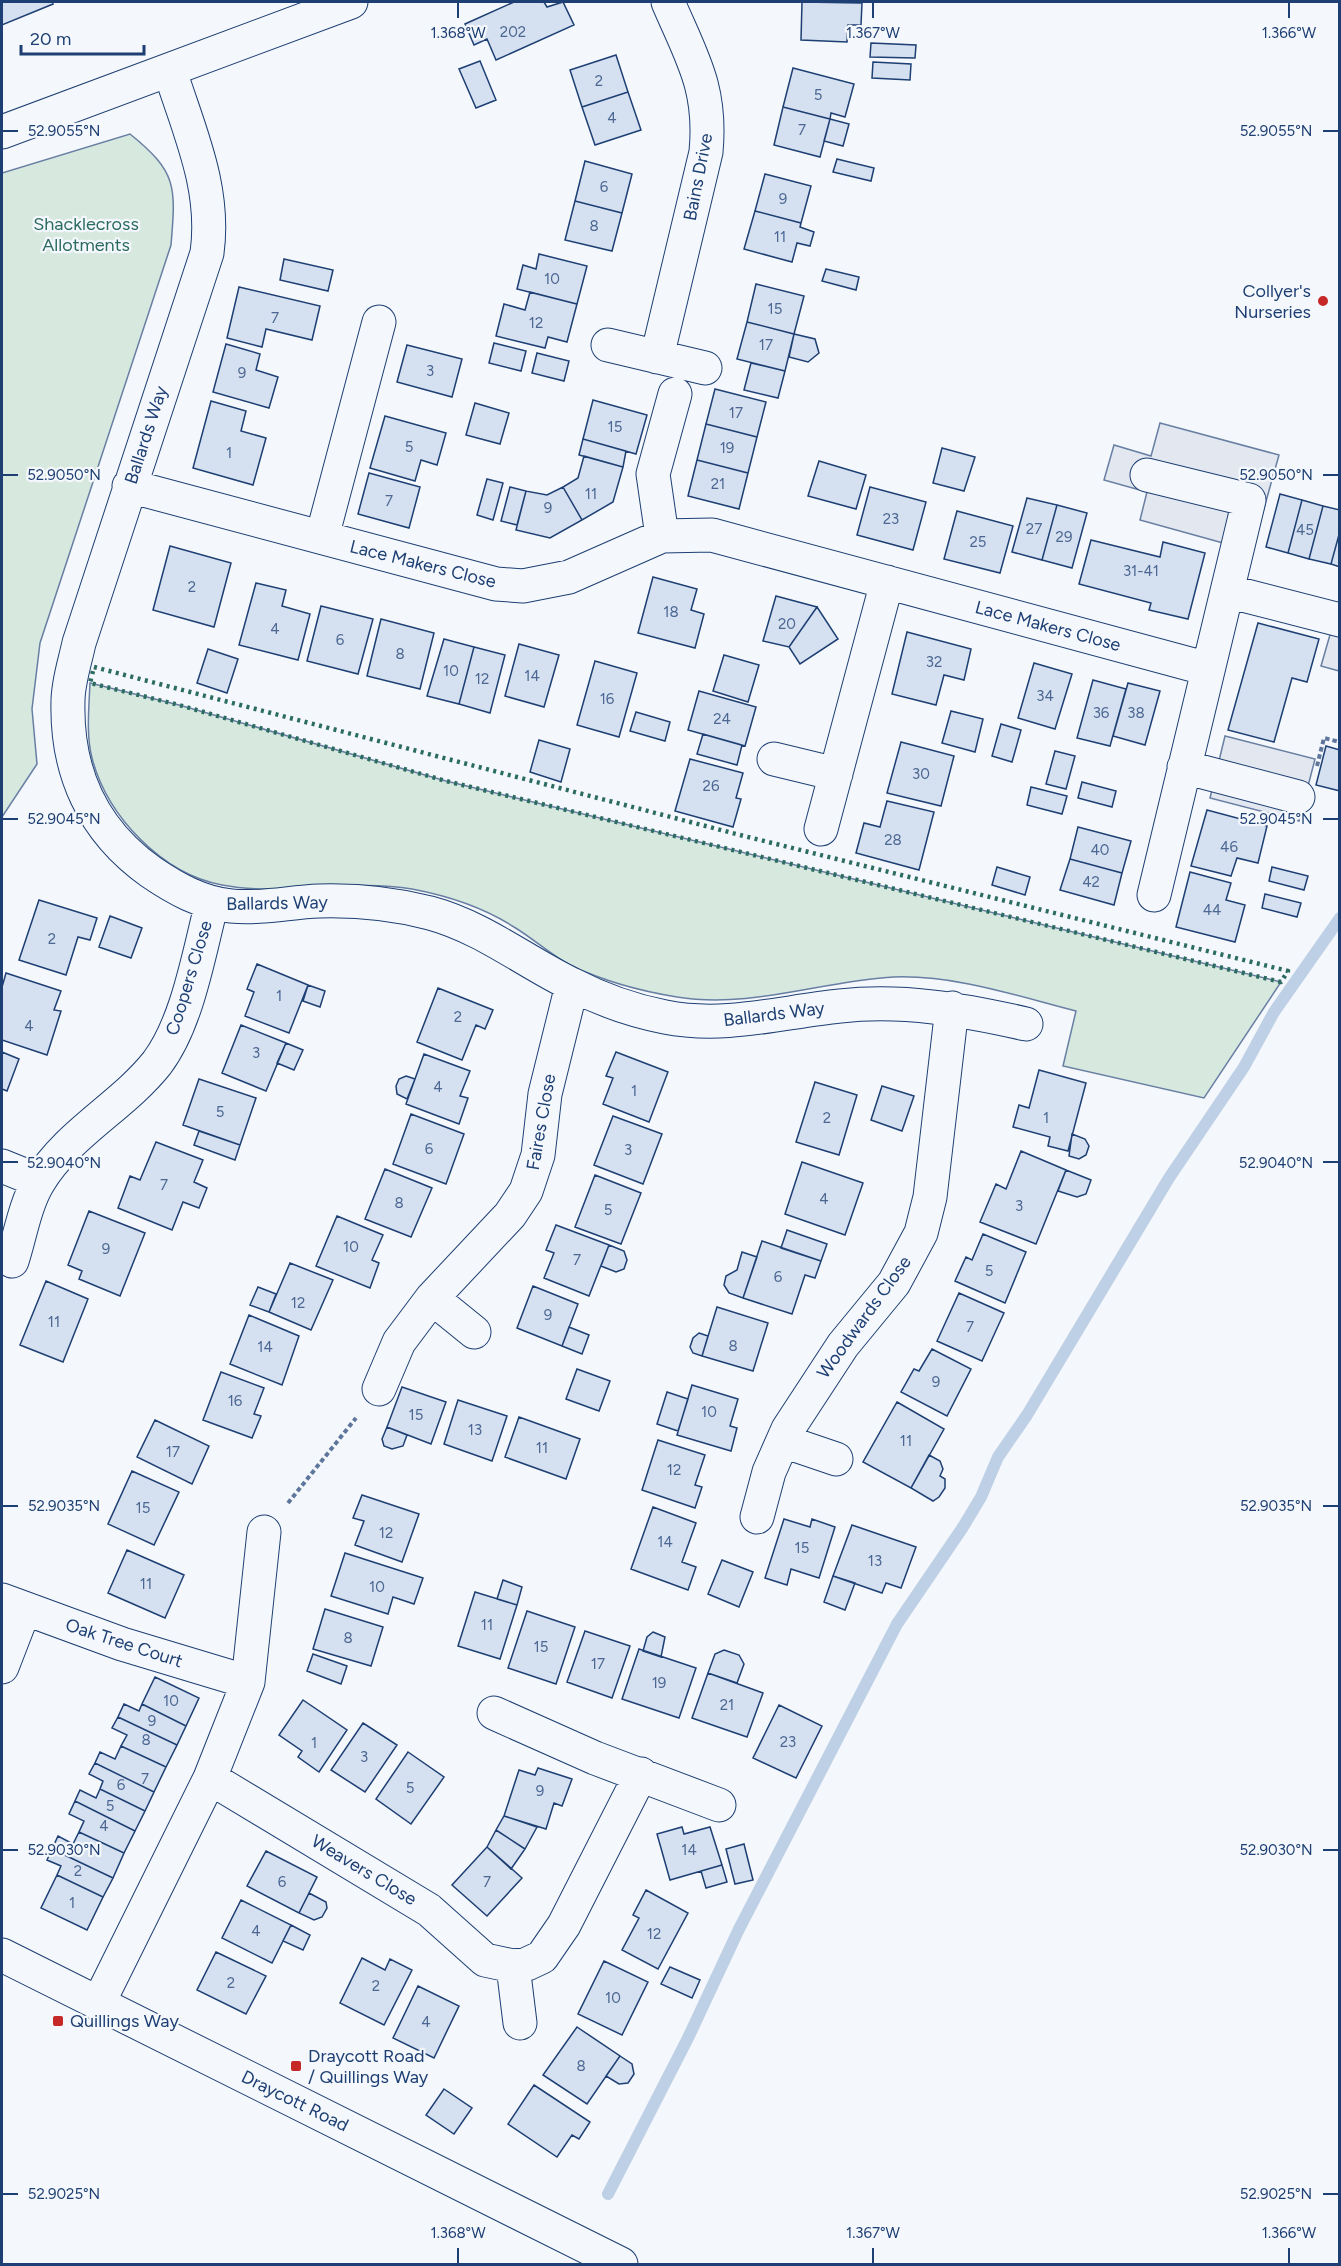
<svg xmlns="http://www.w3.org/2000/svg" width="1341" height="2266" viewBox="0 0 1341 2266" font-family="Figtree,sans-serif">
<rect width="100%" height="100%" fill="#f4f7fb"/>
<!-- green -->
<path fill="#d7e8df" stroke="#687fa3" stroke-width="1.5" d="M130 134C177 172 176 186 171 245L40 643 32 709 37 764 2 817V173Z
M90 683 179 705 446 781 1281 982 1204 1098 1063 1066 1076 1011C1017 996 956 975 894 977 821 981 751 1009 677 997 640 991 606 982 572 966 552 956 534 939 514 927 483 907 449 896 412 889 350 878 285 897 222 885 162 874 107 816 92 758 86 735 89 707 90 683Z"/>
<!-- parking -->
<path fill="#e3e8f0" stroke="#687fa3" stroke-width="1.5" d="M1160 423 1279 455 1252 551 1140 520 1147 492 1104 480 1114 445 1151 456Z
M1336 614 1339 616V671L1321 666Z
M1225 736 1315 759 1299 821 1210 798Z"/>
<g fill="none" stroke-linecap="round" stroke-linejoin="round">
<!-- stream -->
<path stroke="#bed0e5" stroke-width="12" d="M608 2194 688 2038 739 1929 897 1624 963 1527 981 1497 998 1457 1027 1415 1169 1178 1244 1067 1274 1012 1340 918"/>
</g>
<!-- building -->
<path fill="#d5e0f0" stroke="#1d3f73" stroke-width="1.5" d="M2 2H52L53 4 2 25Z
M514 2H544L547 7 563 2 574 25 496 60 487 39 474 45 465 24Z
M802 2 862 3 861 25H848L847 42 801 40Z
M871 43 916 45 915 58 870 57Z
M616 55 628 92 582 107 570 70Z
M480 61 496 100 476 108 459 69Z
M873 62 911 64 910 80 872 78Z
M793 68 854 84 845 117 831 113 830 119 783 107Z
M628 92 641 130 595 145 582 107Z
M783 107 830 119 820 157 774 145Z
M830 119 849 124 843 146 824 141Z
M837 159 874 168 871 181 833 172Z
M585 161 632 174 622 213 575 201Z
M765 174 811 186 801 223 755 211Z
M575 201 622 213 612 251 565 240Z
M755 211 801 223 800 227 814 232 810 246 797 243 792 262 744 249Z
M539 254 587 266 577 304 517 289 523 265 536 269Z
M284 259 333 270 328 291 280 280Z
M826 269 859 277 856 290 822 281Z
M756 284 804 296 794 334 747 322Z
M239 287 320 306 312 340 266 329 262 347 227 338Z
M530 292 577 304 567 342 548 337 545 348 496 336 504 304 525 310Z
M747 322 794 334 785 371 737 359Z
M794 334 815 339 819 353 808 362 789 357Z
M494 343 526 351 521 371 489 363Z
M226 344 260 354 256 370 278 377 269 408 213 392Z
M407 345 462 359 452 397 397 382Z
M537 353 569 361 564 381 532 373Z
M751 363 785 371 778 398 744 390Z
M715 389 766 402 757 437 706 424Z
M593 400 647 415 636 454 583 439Z
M211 401 246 411 241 431 266 438 253 485 193 468Z
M475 403 509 413 500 444 466 435Z
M385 416 446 433 437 465 421 460 415 481 370 468Z
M706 424 757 437 748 473 697 460Z
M583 439 626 451 623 467 579 455Z
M942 448 975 457 964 491 933 483Z
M584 456 623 467 613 502 582 520 563 487 578 478Z
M697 460 748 473 739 509 688 496Z
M819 461 866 475 856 509 808 496Z
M369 473 420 487 409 528 358 514Z
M487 479 503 483 493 520 477 515Z
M510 487 526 491 517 525 501 521Z
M563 487 582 520 550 538 516 530 526 491 547 495Z
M870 487 926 502 913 550 857 535Z
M1280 494 1302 500 1288 553 1266 547Z
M1027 498 1057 505 1042 560 1012 552Z
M1302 500 1323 506 1309 559 1288 553Z
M1057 505 1087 513 1072 568 1042 560Z
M1323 506 1340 510V531L1331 564 1309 559Z
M957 511 1013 526 1000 573 944 559Z
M1340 531V567L1331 564Z
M1091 540 1160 557 1163 542 1205 553 1188 619 1149 610 1151 603 1079 584Z
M170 546 231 563 214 627 153 610Z
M653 577 697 589 691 610 704 614 695 648 638 633Z
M256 583 286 590 282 606 310 614 298 660 239 645Z
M776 596 817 607 789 647 763 641Z
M321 606 373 619 358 674 307 661Z
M817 607 838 639 800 664 789 647Z
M381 619 434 633 420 689 367 676Z
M1258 623 1319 639 1307 682 1292 678 1274 742 1228 730Z
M907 632 971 649 964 680 944 675 936 705 892 694Z
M444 639 474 647 459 704 427 696Z
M519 644 559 655 544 707 505 696Z
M474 647 505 655 490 713 459 704Z
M208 649 238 659 227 693 197 683Z
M724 655 759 665 748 702 713 691Z
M595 661 637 673 619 737 577 725Z
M1034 663 1072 674 1055 729 1018 718Z
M1093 680 1126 689 1110 746 1077 738Z
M1128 683 1160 691 1145 745 1113 736Z
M699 691 756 707 745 746 688 730Z
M951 711 983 719 975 752 942 743Z
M636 712 670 722 665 741 630 731Z
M1001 724 1021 730 1012 762 992 756Z
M703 734 742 745 737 765 697 754Z
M539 740 570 749 561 782 530 772Z
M901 742 954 756 941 806 887 793Z
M1326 746 1340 750V791L1316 785Z
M1055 751 1075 756 1066 789 1046 784Z
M690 759 743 773 736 798 741 799 733 827 675 811Z
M1082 782 1116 791 1112 807 1078 798Z
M1031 787 1067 796 1062 814 1027 805Z
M887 801 934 812 919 870 856 853 864 823 880 827Z
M1207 810 1267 826 1258 863 1237 858 1231 876 1191 866Z
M1078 827 1131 841 1122 873 1070 859Z
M1070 859 1122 873 1114 905 1060 890Z
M997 867 1030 877 1025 895 992 885Z
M1272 867 1308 876 1304 890 1269 881Z
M1190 872 1231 883 1226 900 1245 905 1235 942 1176 927Z
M1265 894 1301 903 1297 917 1262 908Z
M39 900 97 918 90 940 78 937 66 975 19 960Z
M110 916 142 928 131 958 99 947Z
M257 964 308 985 289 1033 245 1016 254 992 247 989Z
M6 973 61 991 54 1010 61 1011 47 1055 2 1040V987Z
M308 985 325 991 320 1007 303 1001Z
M438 988 493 1010 485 1029 476 1025 462 1060 417 1042Z
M241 1025 286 1043 266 1091 222 1073Z
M286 1043 303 1050 294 1070 277 1063Z
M2 1052 19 1059 7 1091 2 1089Z
M616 1052 668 1072 649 1122 603 1104 613 1078 606 1076Z
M424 1054 470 1071 460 1096 468 1098 459 1124 406 1104Z
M1039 1070 1086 1083 1068 1151 1048 1146 1050 1137 1013 1127 1019 1105 1029 1108Z
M406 1076 415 1079 407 1099 397 1094 396 1086 399 1079Z
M199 1079 256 1098 240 1145 183 1125Z
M815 1082 857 1095 839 1155 796 1142Z
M882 1086 914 1096 902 1131 871 1120Z
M411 1114 464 1134 446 1184 393 1164Z
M613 1116 662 1134 643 1184 594 1165Z
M199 1131 240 1145 235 1160 194 1145Z
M1072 1134 1085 1139 1089 1146 1086 1155 1079 1159 1069 1156Z
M156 1142 203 1160 194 1182 207 1188 199 1208 183 1202 172 1230 118 1208 130 1176 140 1180Z
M1021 1151 1066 1170 1036 1244 980 1222 996 1184 1006 1189Z
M802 1162 863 1183 845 1235 785 1214Z
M385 1169 432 1188 411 1237 365 1219Z
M1066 1170 1091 1180 1086 1194 1077 1197 1058 1191Z
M595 1175 641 1193 621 1244 575 1227Z
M89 1211 145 1233 120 1296 79 1279 82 1271 68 1265Z
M337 1216 383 1235 372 1260 379 1263 370 1288 316 1266Z
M556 1225 609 1245 589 1296 544 1278 554 1253 546 1250Z
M787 1230 827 1244 821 1261 781 1248Z
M983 1234 1026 1252 1005 1303 955 1281 966 1257 972 1260Z
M762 1241 821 1261 815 1278 805 1275 792 1314 743 1298Z
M609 1245 624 1251 627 1260 624 1269 616 1272 601 1266Z
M742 1252 757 1257 743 1298 729 1293 724 1285 726 1276 737 1270Z
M290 1263 333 1280 311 1330 269 1312Z
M46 1281 88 1299 63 1362 20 1345Z
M533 1286 578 1304 562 1346 517 1328Z
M258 1287 276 1294 269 1312 250 1305Z
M959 1293 1004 1313 982 1361 937 1341Z
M717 1307 768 1323 753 1371 702 1356Z
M249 1315 299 1336 282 1385 230 1364Z
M569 1327 589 1335 582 1354 562 1346Z
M699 1333 708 1336 702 1356 693 1353 690 1347 693 1338Z
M932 1349 971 1369 947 1416 901 1392 914 1369 919 1371Z
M577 1369 610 1381 599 1411 566 1399Z
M221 1372 264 1388 254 1414 261 1416 252 1438 203 1420Z
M692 1385 738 1399 730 1426 737 1428 731 1451 677 1435Z
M402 1387 446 1402 431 1444 387 1427Z
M667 1392 688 1399 678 1431 657 1424Z
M458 1400 507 1416 492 1461 444 1444Z
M897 1402 944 1429 911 1488 863 1462Z
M519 1417 580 1439 566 1479 505 1457Z
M155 1420 209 1446 192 1484 137 1457Z
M387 1427 407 1435 403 1446 392 1449 384 1446 382 1439Z
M658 1440 705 1455 695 1485 702 1487 695 1508 642 1490Z
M929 1455 940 1461 943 1469 940 1476 945 1479V1488L939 1497 933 1501 911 1488Z
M132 1471 179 1492 154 1545 108 1524Z
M362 1495 419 1514 402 1562 355 1545 364 1521 353 1518Z
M653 1507 696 1523 682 1562 696 1567 688 1590 631 1569Z
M784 1519 810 1527 812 1519 835 1527 819 1578 791 1569 787 1585 765 1578Z
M852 1525 916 1547 901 1588 886 1583 882 1593 833 1576Z
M127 1550 184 1575 165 1618 108 1593Z
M345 1553 423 1578 414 1604 393 1597 388 1614 331 1596Z
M722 1560 753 1572 739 1607 708 1594Z
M833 1576 855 1583 845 1610 824 1602Z
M503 1580 522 1587 517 1605 497 1599Z
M475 1592 517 1605 500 1659 458 1646Z
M325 1609 383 1627 371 1666 313 1649Z
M527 1611 575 1627 556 1684 508 1668Z
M585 1631 630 1646 612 1698 567 1682Z
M653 1632 665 1637 661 1657 643 1651 647 1637Z
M639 1649 696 1668 679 1718 622 1699Z
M724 1650 739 1655 744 1664 737 1683 708 1673 715 1654Z
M313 1654 347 1666 341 1684 307 1671Z
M708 1673 763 1693 747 1737 692 1718Z
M155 1677 199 1698 186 1726 142 1704Z
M303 1700 347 1730 319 1772 298 1757 302 1751 279 1735Z
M124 1704 139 1711 142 1704 186 1726 177 1745 118 1717Z
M779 1705 822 1726 796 1778 753 1758Z
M118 1717 177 1745 166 1767 121 1746 127 1735 112 1728Z
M363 1723 397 1745 365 1792 331 1770Z
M121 1746 166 1767 154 1792 95 1763 100 1752 115 1759Z
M408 1752 444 1777 411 1824 376 1799Z
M95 1763 154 1792 145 1811 100 1789 103 1781 89 1774Z
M538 1768 572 1779 562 1806 554 1803 546 1829 504 1816 519 1770 535 1775Z
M100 1789 145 1811 135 1831 75 1801 80 1790 96 1798Z
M75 1801 135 1831 124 1853 79 1832 84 1821 69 1814Z
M504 1816 537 1827 525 1849 496 1830Z
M682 1827 684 1834 710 1827 722 1865 670 1880 657 1834Z
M496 1830 525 1849 511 1869 487 1847Z
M79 1832 124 1853 113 1878 52 1849 58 1836 73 1844Z
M744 1844 753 1880 735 1884 726 1849Z
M487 1847 522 1878 487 1916 452 1885Z
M52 1849 113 1878 103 1897 57 1875 61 1866 47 1860Z
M266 1851 317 1877 299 1913 247 1886Z
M722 1865 727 1882 706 1888 701 1871Z
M57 1875 103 1897 87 1930 41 1908Z
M646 1890 688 1913 658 1969 622 1950 639 1918 633 1915Z
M309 1893 326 1902 327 1908 322 1917 314 1920 299 1913Z
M241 1900 291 1925 272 1963 222 1938Z
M291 1925 310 1935 303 1950 283 1941Z
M216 1952 266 1976 246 2014 197 1990Z
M362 1958 385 1970 390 1959 412 1970 384 2025 340 2003Z
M604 1961 648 1982 622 2035 578 2014Z
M670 1967 700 1980 692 1998 661 1984Z
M418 1986 459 2006 434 2058 393 2038Z
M577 2027 620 2056 587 2104 543 2075Z
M620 2056 632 2064 634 2074 628 2083 619 2084 606 2076Z
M534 2085 590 2122 579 2139 572 2135 557 2157 508 2124Z
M444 2089 472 2108 454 2134 426 2115Z"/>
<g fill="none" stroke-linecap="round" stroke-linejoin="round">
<!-- minor casing -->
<g stroke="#1d3f73" stroke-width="35">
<path id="minor" d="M170 71C189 131 216 188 207 253L79 643C75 662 68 682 68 701 66 772 93 831 151 872 176 889 201 903 231 906 261 909 290 902 319 901 355 900 395 904 430 913 482 927 524 961 571 984 600 999 634 1011 665 1017 725 1029 781 1012 840 1006 904 999 964 1010 1026 1024
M608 345 705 368
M657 357 706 152C712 88 692 58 668 2
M1147 475 1249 500 1154 895
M129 486 496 584 523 586 569 577 662 536 712 535 1208 669
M662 536 653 474 675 394
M322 537 379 322
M1227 591 1340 620
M774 759 836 774
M1184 767 1298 797
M821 829 887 582
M2 1166 39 1181
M12 1261C20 1236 25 1205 38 1183 68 1133 122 1107 157 1063 188 1022 199 952 212 903
M432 1298 474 1332
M379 1389 399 1342 432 1298 510 1215 526 1191 538 1155 545 1094 572 985
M783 1441 836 1459
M757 1517 769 1472 788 1429 843 1345 894 1283 921 1233 930 1197 952 1008
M2 1600 122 1644 248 1682
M2 1667 24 1610
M494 1713 595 1758 719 1805
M210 1778 429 1910 485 1960 513 1966 527 1964 542 1957 564 1925 641 1774
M513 1966 520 2023
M98 2004 210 1778 248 1682 264 1532"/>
</g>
<!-- major casing -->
<g stroke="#1d3f73" stroke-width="35">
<path id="major" d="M2 132 351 2
M2 1955 621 2264"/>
</g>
<!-- path -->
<path stroke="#5e769c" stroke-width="4" stroke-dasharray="4.5 3" stroke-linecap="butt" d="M1317 766 1324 738 1340 742
M288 1503 356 1418"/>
<!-- minor -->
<use href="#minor" stroke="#f4f7fb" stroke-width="33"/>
<!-- major -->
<use href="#major" stroke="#f4f7fb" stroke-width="33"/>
<!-- hedge -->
<path stroke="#2c6c60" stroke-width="4.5" stroke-dasharray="3 4.5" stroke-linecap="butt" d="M94 667 744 836 1288 971 1281 982 446 781 179 705 90 683Z"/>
</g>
<!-- ticks -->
<path fill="none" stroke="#1d3f73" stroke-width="2" d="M458 3V18M873 3V18M1289 3V18M3 131H18M1323 131H1338M3 475H18M1323 475H1338M3 819H18M1323 819H1338M3 1162H18M1323 1162H1338M3 1506H18M1323 1506H1338M3 1850H18M1323 1850H1338M3 2194H18M1323 2194H1338M458 2248V2263M873 2248V2263M1289 2248V2263"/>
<!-- markers -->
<g fill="#c62828" stroke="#f4f7fb" stroke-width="2">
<circle cx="1323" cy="301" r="6"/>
<rect x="52" y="2015" width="12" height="12" rx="3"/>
<rect x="290" y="2060" width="12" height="12" rx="3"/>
</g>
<g text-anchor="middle" stroke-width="4.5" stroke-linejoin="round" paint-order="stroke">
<!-- number labels -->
<g font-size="15" fill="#4b6792">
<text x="513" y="37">202</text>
<text x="599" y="86">2</text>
<text x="818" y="100">5</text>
<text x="612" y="123">4</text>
<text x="802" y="135">7</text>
<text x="604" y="192">6</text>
<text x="783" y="204">9</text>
<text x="594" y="231">8</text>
<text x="780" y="242">11</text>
<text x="552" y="284">10</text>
<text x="775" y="314">15</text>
<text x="275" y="323">7</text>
<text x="536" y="328">12</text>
<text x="766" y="350">17</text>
<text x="430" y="376">3</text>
<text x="242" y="378">9</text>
<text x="736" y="418">17</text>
<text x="615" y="432">15</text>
<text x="409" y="452">5</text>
<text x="727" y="453">19</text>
<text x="229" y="458">1</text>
<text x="718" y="489">21</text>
<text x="591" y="499">11</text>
<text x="389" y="506">7</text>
<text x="548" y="513">9</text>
<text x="891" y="524">23</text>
<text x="1034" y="534">27</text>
<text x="1305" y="535">45</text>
<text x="1064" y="542">29</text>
<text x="978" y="547">25</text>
<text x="1141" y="576">31-41</text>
<text x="192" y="592">2</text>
<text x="671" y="617">18</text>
<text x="787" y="629">20</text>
<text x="275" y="634">4</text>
<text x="340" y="645">6</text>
<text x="400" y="659">8</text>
<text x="934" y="667">32</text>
<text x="451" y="676">10</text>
<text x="532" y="681">14</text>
<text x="482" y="684">12</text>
<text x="1045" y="701">34</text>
<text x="607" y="704">16</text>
<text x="1101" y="718">36</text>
<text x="1136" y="718">38</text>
<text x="722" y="724">24</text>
<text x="921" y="779">30</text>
<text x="711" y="791">26</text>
<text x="893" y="845">28</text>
<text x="1229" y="852">46</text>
<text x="1100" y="855">40</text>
<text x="1091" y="887">42</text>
<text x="1212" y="915">44</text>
<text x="52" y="944">2</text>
<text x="279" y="1001">1</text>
<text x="458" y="1022">2</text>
<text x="29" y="1031">4</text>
<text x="256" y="1058">3</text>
<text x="438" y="1092">4</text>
<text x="634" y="1096">1</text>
<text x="220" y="1117">5</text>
<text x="827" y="1123">2</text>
<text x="1046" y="1123">1</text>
<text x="429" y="1154">6</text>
<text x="628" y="1155">3</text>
<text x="164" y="1190">7</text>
<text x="824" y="1204">4</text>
<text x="399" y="1208">8</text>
<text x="1019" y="1211">3</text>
<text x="608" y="1215">5</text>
<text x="351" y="1252">10</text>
<text x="106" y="1254">9</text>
<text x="577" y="1265">7</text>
<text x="989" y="1276">5</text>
<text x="778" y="1282">6</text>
<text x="298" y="1308">12</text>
<text x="548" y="1320">9</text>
<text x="54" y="1327">11</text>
<text x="970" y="1332">7</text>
<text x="733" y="1351">8</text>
<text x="265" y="1352">14</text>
<text x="936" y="1387">9</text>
<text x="235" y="1406">16</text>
<text x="709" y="1417">10</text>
<text x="416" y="1420">15</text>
<text x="475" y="1435">13</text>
<text x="906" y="1446">11</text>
<text x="542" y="1453">11</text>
<text x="173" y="1457">17</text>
<text x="674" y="1475">12</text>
<text x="143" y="1513">15</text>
<text x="386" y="1538">12</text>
<text x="665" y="1547">14</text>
<text x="802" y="1553">15</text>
<text x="875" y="1566">13</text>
<text x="146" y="1589">11</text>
<text x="377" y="1592">10</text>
<text x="487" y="1630">11</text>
<text x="348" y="1643">8</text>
<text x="541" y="1652">15</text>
<text x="598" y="1669">17</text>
<text x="659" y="1688">19</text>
<text x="171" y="1706">10</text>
<text x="727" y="1710">21</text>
<text x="152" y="1726">9</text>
<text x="146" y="1745">8</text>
<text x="788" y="1747">23</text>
<text x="314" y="1748">1</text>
<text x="364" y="1762">3</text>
<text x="145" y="1784">7</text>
<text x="121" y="1790">6</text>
<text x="410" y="1793">5</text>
<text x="540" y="1796">9</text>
<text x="110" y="1811">5</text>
<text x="104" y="1831">4</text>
<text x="689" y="1855">14</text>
<text x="78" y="1876">2</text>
<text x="282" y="1887">6</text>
<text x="487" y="1887">7</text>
<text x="72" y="1908">1</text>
<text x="256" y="1936">4</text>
<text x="654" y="1939">12</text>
<text x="231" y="1988">2</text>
<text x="376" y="1991">2</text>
<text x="613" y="2003">10</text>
<text x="426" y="2027">4</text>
<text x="581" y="2071">8</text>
</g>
<!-- street labels -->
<g font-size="18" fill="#1d3f73" stroke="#f4f7fb">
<text transform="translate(698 177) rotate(-79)" y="6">Bains Drive</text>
<text transform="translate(146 435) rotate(-72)" y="6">Ballards Way</text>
<text transform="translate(423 564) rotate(14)" y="6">Lace Makers Close</text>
<text transform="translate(1048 626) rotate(15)" y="6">Lace Makers Close</text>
<text transform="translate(277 903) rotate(-1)" y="6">Ballards Way</text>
<text transform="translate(189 978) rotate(-73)" y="6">Coopers Close</text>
<text transform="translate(774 1014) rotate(-7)" y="6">Ballards Way</text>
<text transform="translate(541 1122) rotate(-80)" y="6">Faires Close</text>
<text transform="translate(864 1317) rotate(-54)" y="6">Woodwards Close</text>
<text transform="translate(124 1643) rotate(18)" y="6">Oak Tree Court</text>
<text transform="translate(364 1870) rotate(31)" y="6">Weavers Close</text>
<text transform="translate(295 2101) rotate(26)" y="6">Draycott Road</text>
</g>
<!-- park labels -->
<g font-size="18" fill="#2c6c60" stroke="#f4f7fb">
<text x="86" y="230">Shacklecross<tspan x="86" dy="21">Allotments</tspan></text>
</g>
<!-- poi labels -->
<g font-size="18" fill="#1d3f73" stroke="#f4f7fb" text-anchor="start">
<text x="1311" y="297" text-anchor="end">Collyer's<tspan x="1311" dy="21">Nurseries</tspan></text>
<text x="70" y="2027">Quillings Way</text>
<text x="308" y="2062">Draycott Road<tspan x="308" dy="21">/ Quillings Way</tspan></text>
</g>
</g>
<g font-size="15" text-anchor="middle" fill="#1d3f73" stroke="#f4f7fb" stroke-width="4.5" stroke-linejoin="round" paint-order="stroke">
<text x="458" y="38">1.368°W</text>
<text x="873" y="38">1.367°W</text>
<text x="1289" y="38">1.366°W</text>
<text x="64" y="136">52.9055°N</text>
<text x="1276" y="136">52.9055°N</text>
<text x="64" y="480">52.9050°N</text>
<text x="1276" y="480">52.9050°N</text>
<text x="64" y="824">52.9045°N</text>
<text x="1276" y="824">52.9045°N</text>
<text x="64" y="1168">52.9040°N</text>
<text x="1276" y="1168">52.9040°N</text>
<text x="64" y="1511">52.9035°N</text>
<text x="1276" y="1511">52.9035°N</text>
<text x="64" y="1855">52.9030°N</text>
<text x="1276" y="1855">52.9030°N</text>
<text x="64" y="2199">52.9025°N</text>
<text x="1276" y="2199">52.9025°N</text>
<text x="458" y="2238">1.368°W</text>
<text x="873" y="2238">1.367°W</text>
<text x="1289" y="2238">1.366°W</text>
</g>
<!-- border -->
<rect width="1341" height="2266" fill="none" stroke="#1d3f73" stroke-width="6"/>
<!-- scale -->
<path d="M21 45v9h123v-9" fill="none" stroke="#1d3f73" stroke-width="3"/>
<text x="30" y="45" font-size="18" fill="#1d3f73" stroke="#f4f7fb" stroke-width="4.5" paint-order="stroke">20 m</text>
</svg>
